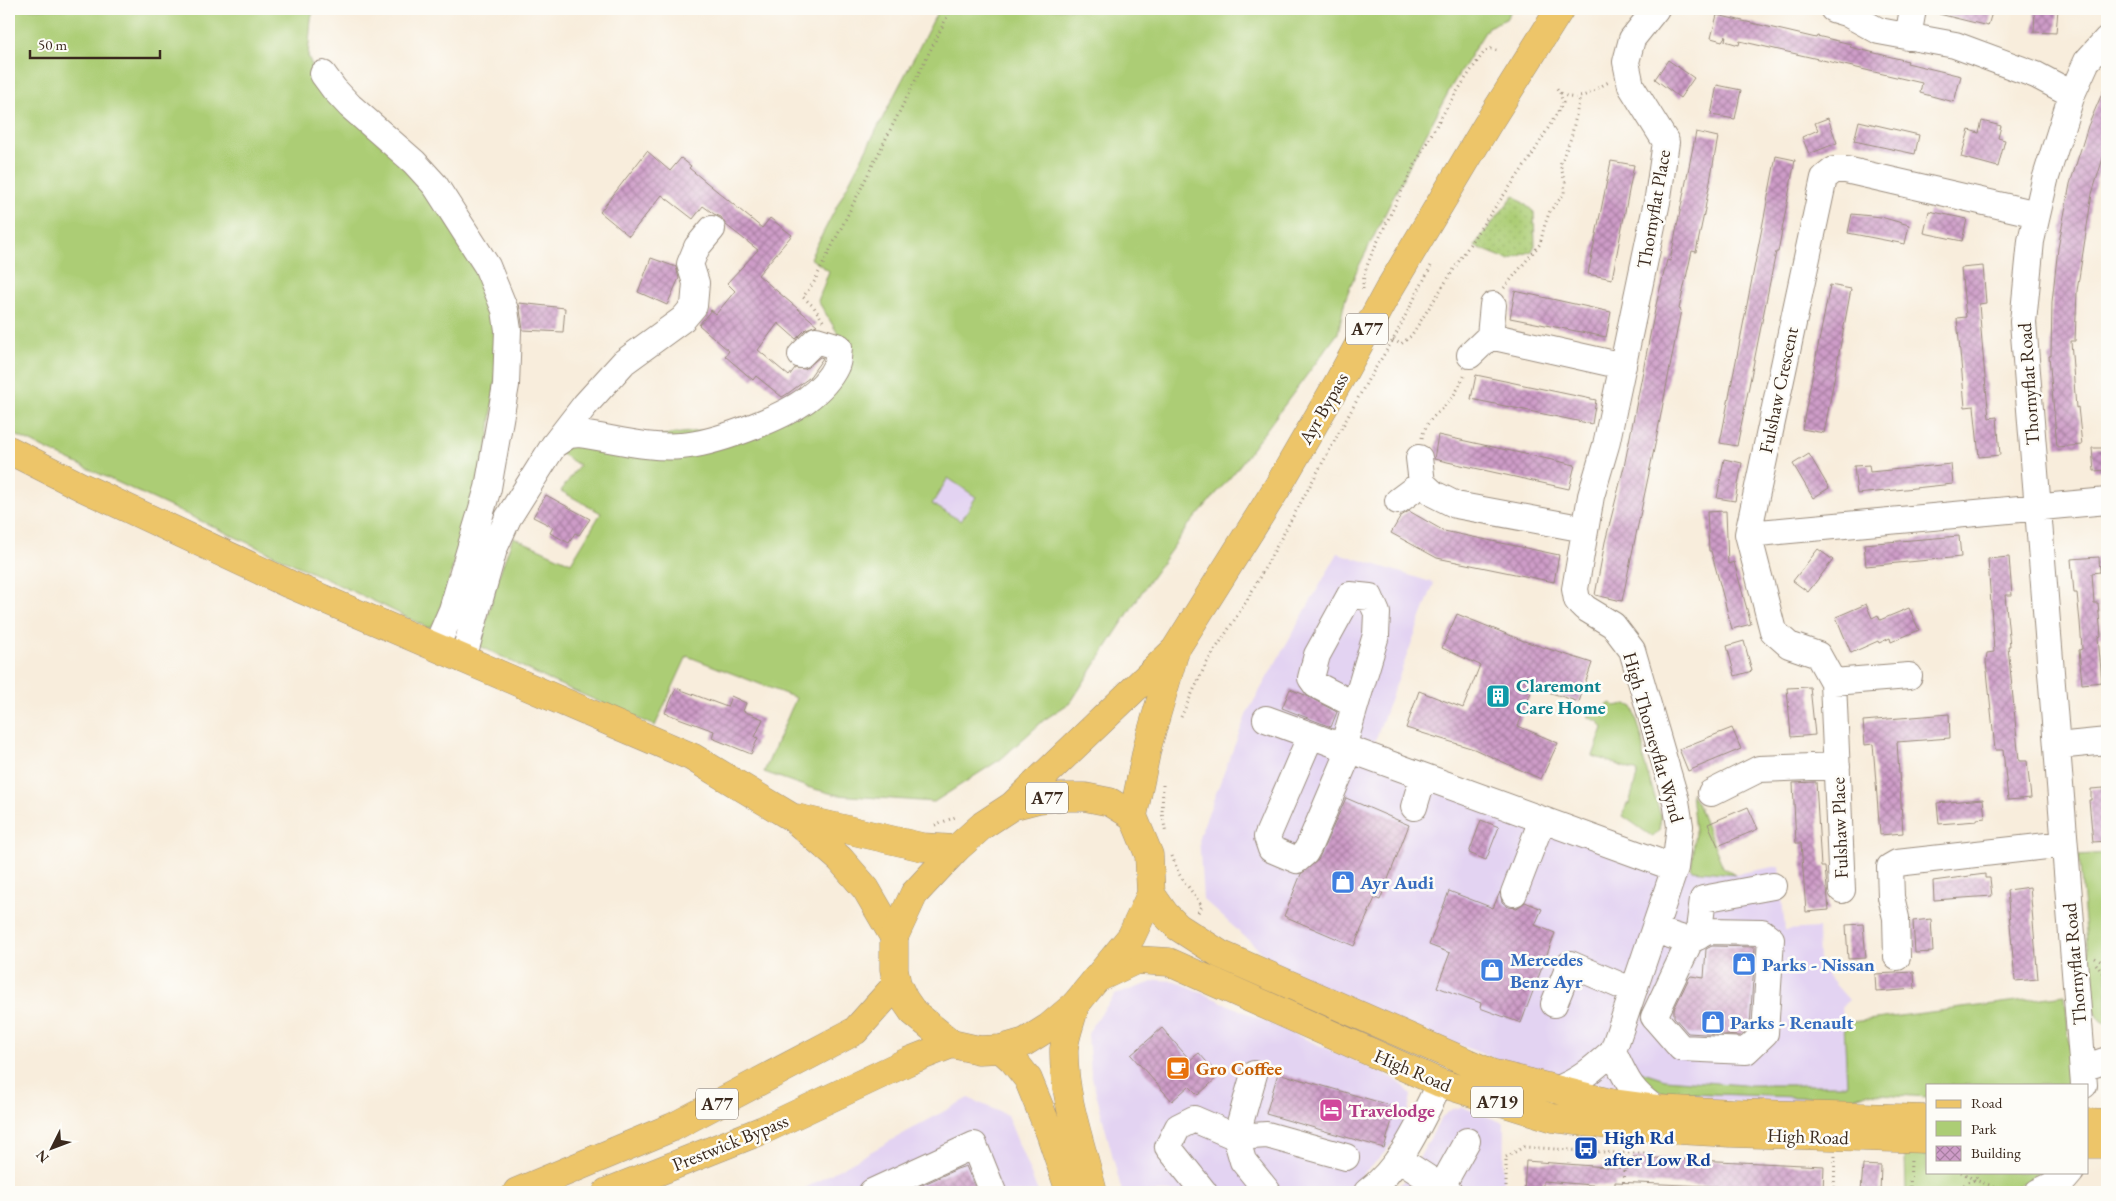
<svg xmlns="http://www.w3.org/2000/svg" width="2116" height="1201" viewBox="0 0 2116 1201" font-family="'EB Garamond',serif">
<defs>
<pattern id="park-dots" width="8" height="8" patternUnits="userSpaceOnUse" patternTransform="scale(1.25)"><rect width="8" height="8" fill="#accd75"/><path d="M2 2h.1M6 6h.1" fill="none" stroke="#95b065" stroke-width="1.8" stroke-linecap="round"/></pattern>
<pattern id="building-cross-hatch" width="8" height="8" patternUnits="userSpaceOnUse" patternTransform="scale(1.25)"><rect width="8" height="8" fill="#ce9cc8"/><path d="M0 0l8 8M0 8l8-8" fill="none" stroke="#a87fa2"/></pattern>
</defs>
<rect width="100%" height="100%" fill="#fdfcf7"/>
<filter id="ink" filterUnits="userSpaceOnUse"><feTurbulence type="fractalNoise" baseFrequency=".02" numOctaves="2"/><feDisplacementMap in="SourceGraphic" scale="10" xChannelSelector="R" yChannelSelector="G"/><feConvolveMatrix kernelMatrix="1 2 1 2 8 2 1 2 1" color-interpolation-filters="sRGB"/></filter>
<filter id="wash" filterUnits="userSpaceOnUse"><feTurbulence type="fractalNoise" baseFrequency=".0096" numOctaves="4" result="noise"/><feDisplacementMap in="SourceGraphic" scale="20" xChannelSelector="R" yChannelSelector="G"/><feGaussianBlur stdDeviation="1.12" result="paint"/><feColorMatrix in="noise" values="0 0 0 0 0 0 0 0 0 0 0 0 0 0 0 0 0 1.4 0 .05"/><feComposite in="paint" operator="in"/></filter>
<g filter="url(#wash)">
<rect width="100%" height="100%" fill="#f8eddc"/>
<!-- built -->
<path fill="#e3d3f2" d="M948 478 976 497 961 522 932 504Z
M1338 553 1434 583 1373 746 1691 870 1735 874 1779 866 1785 930 1818 928 1819 966 1849 1000 1842 1006 1849 1106 1662 1098 1530 1073 1358 1004 1275 964 1203 899 1199 837 1247 713Z
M1158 980 1175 981 1393 1078 1404 1086 1411 1095 1408 1115 1398 1136 1380 1158 1343 1192H1122L1091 1074 1088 1034 1093 1024 1115 995Z
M968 1098 1007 1115 1038 1192H798Z
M1462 1107 1504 1123 1503 1192H1391L1408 1178 1442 1117 1452 1109Z"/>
<!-- green -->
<path fill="#accd75" stroke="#747c4a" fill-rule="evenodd" d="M9 9H314L311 19 308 56 316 75 431 192 496 309 499 350 488 445 440 611 433 625 428 628 384 606 9 432Z
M939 9H1512L1506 19 1488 27 1451 87 1409 166 1356 272 1345 300 1338 333 1234 473 1188 526 1149 581 1071 702 1044 720 1001 759 934 802 837 795 807 787 764 772 796 698 687 656 655 726 549 680 480 646 498 578 513 537 571 563 601 513 561 491 579 465 560 453 568 442 590 443 774 423 848 350 818 301 829 271 810 258ZM948 478 976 497 961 521 932 504Z
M1611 703 1615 706 1626 704 1633 707 1643 742V758L1661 817 1659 830 1653 837 1623 816 1627 803 1629 804 1638 772 1593 756 1603 728 1599 722 1587 716Z
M1691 793 1697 803 1723 867 1735 874 1691 870 1695 832Z
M2107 853V1025L2100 1020 2093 1008 2079 855Z
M2065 995 2073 1085H1927V1097L1867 1093 1849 1099 1662 1092C1641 1085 1639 1077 1629 1058L1637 1070 1665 1079 1743 1085H1847L1844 1023Z
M1905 1154 1927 1155V1172H2043L2005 1192H1906Z"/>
<!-- park -->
<path fill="url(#park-dots)" stroke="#747c4a" d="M1514 195 1534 212 1535 245 1532 251 1509 260 1474 246Z"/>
<g id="blocks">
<!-- building -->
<path fill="url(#building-cross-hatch)" d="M1939 9H1993L1988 26 1939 14Z
M2035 9H2058L2056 33 2034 32Z
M1717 15 1816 38 1817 36 1851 44 1850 47 1908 61 1907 63 1961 76 1954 102 1920 93 1922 83 1740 41 1739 45 1725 41 1726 35 1722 41 1711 38Z
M1668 60 1694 78 1680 98 1655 79Z
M2107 82V145L2092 194 2077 291 2075 341H2071L2076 408 2078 407 2082 445 2057 447 2049 356H2051L2052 302 2058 248 2070 184 2088 126Z
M1717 85 1741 90 1735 119 1711 115Z
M1828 118 1837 143 1809 154 1802 137 1818 130 1815 123Z
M1859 121 1919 135 1915 154 1854 141Z
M1982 121 2001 126 1998 138 2005 140 1998 167 1961 157 1969 130 1979 133Z
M1696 132 1718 137 1705 209 1696 252 1692 251 1679 309 1681 310 1656 440 1622 601 1595 595 1605 542 1624 467 1656 305 1667 260 1670 261Z
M647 151 670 171 681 158 691 166 689 168 762 228 770 218 792 235 758 275 817 325 806 329 796 339 778 323 758 350 789 376 795 368 805 369 820 357 823 358 809 378 787 394 782 397 756 376 753 380 725 356 729 351 699 325 711 310 716 314 735 291 727 283 758 250 726 225 721 217 714 214 703 206 693 219 662 195 629 236 600 212Z
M1776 156 1795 160 1778 252H1776L1737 446 1720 443Z
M1611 161 1634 165 1612 279 1588 274Z
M1929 211 1967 219 1962 241 1924 233Z
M1852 214 1881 217 1909 225 1905 244 1848 233Z
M651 258 676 267 679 278 667 305 638 292Z
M1983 266 1986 303 1979 304 1984 367 1989 418 1997 417 2000 455 1979 457 1974 406 1965 407 1957 318 1966 317 1961 268Z
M1830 285 1851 289 1824 433 1802 429Z
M1515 291 1611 312 1606 337 1510 318Z
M519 303 565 308 563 332 523 330Z
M1476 375 1596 400 1592 424 1471 399Z
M1438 435 1575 465 1569 489 1434 459Z
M2092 448H2107V470L2094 471Z
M1809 454 1829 488 1813 498 1793 464Z
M1724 459 1742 463 1735 501 1717 498Z
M1951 464 1953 484 1857 494 1854 466 1869 465 1870 472Z
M546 495 590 519 579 535 575 533 569 543 550 533 553 527 533 517Z
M1409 511 1444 531 1559 555 1554 582 1437 558 1391 533 1401 516Z
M1726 511 1728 564 1734 562 1751 624 1732 629 1711 551H1709L1707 512Z
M1959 536 1961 557 1866 566 1864 544Z
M1818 549 1833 560 1808 592 1793 581Z
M2009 557 2012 595H2005L2010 646H2008L2019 761H2027L2031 798 2008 800 2003 750H1995L1986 661 1987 653 1994 652 1988 559Z
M2099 557 2100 572 2092 573 2094 603H2098L2101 636 2098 637 2102 682 2082 684 2079 650 2082 649 2080 622 2077 593H2074L2071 559Z
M1866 604 1872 618 1878 615 1880 620 1909 608 1919 630 1891 642 1890 638 1879 643 1878 641 1851 653 1836 617Z
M1457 614 1524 641 1592 663 1579 702 1533 687 1518 726 1558 743 1541 779 1474 749 1406 728 1419 691 1463 708 1480 665 1442 648Z
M1744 641 1752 671 1735 676 1727 646Z
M1810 687 1815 735 1791 737 1787 688Z
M676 688 727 707 731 696 746 703 743 711 763 719 755 737 758 738 751 754 712 738 714 731 665 713Z
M1290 689 1305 695 1337 712 1331 727 1282 708Z
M1949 714 1950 738 1897 742 1903 833 1880 835 1873 744 1865 745 1863 721Z
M1732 728 1741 749 1688 771 1679 749Z
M1816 782 1821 867H1825L1829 910 1806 912 1801 843H1796L1793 783Z
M2104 788 2105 799 2107 798V841L2093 842 2089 800H2091V789Z
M1346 798 1409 825 1380 900 1375 898 1354 946 1284 916 1301 874 1318 860Z
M1983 799 1985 818 1977 819V821L1939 824 1937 803Z
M1748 807 1758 829 1718 846 1708 824Z
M1481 820 1499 827 1486 860 1469 853Z
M1985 874V878H1990L1992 896 1934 900 1933 881Z
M2030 887 2038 979 2015 981 2007 890Z
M1449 891 1493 908 1500 892 1502 902 1508 907 1517 908 1525 902 1542 909 1535 925 1555 933 1521 1023 1480 1008 1481 1003 1437 987 1450 953 1429 945Z
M1931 919 1933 952 1915 953 1913 921Z
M1863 924 1866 958 1848 959 1846 925Z
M1712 946 1755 947 1750 1026 1740 1036 1688 1033 1674 1017V1009L1689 978 1691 976 1704 978 1706 949Z
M1914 972 1915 989 1876 992 1875 974Z
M1162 1028 1190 1060 1199 1053 1219 1076 1198 1095 1189 1086 1172 1101 1131 1055Z
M1278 1073 1396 1107 1384 1148 1266 1114Z
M1633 1157 1824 1166 1823 1191 1615 1182V1187L1543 1181V1192H1524L1526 1161 1633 1169Z
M1863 1165 1881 1166 1880 1192H1861Z
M966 1166 977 1192H907L957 1169Z"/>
</g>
</g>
<g filter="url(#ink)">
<use href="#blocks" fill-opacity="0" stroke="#9a8c7d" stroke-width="1"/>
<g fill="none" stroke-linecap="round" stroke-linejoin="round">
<!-- minor casing -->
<g stroke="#9a8c7d" stroke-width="28">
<path id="minor" d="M1833 9 1846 13 1879 31 1955 45 2036 75 2072 94
M1908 37 1913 9
M323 74 334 89 350 106 414 162 435 185 487 266 505 310 508 330 506 385 488 488 452 610 436 647
M2037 214 1846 170H1834L1824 178 1748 534 2107 501
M1490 336 1623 366
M1470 355 1490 336 1493 305
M554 445 569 435 579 434C612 438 647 449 681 446 713 444 780 419 806 400 818 391 830 379 836 366 839 360 838 353 839 347L816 340 801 355
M1419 458 1422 483 1434 494 1456 505 1585 529
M1398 501 1422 483
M1748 534 1773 631 1789 645 1818 655 1833 682 1842 890
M463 659 494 549 508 518 554 445 585 405 624 362 683 319 694 306 696 283 690 264 697 247 712 229
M1833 682 1909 676
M1266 719 1675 868
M1311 735 1267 837 1271 849 1297 860 1305 853 1309 846 1350 750
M2057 746 2107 741
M1343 747 1376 635 1377 613 1370 597 1350 595 1317 655 1311 678 1316 685 1355 705
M1711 793 1759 769 1837 766
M1414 807 1423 777
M1514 893 1542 820
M1654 930 1690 941 1708 931 1762 932 1771 939 1765 1033 1746 1051 1681 1048 1654 1017 1690 941
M1698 937 1703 899 1773 886
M1897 957 1896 918 1891 897 1890 867 1897 863 2064 844
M1554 1004 1570 964 1633 991
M2083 1068 2107 1060
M1254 1074 1236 1137 1243 1161 1268 1192
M2084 1085 2023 322 2031 241 2045 180 2072 94 2087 61 2107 39
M1555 1090C1579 1082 1594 1068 1613 1051
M1656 1109C1630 1091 1626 1079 1613 1051L1675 868 1680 826 1676 801 1632 650 1613 625 1585 608 1577 600 1575 589 1591 496 1606 445 1658 197 1666 142 1631 86 1626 62 1632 39 1656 9
M1400 1160 1449 1192
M1442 1186 1467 1141
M872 1192 974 1145 993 1192
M1204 1192 1168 1147 1178 1127 1194 1119 1236 1137 1267 1135 1346 1157
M1367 1192C1403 1165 1420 1122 1440 1083
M2038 1192 2065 1179 2071 1172"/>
</g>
<!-- major casing -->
<g stroke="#9a8c7d" stroke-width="29">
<path id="major" d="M9 450 82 487 289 584 692 757 793 818 840 859 866 889 894 937
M797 818 922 847 956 849
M1151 894 1165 914 1178 927 1220 954 1491 1073 1611 1103 1656 1109 1733 1113 1927 1119
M1096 979 1136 960 1169 962 1440 1083 1553 1118 1625 1127 1731 1133 1927 1139
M1075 1005C1072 1019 1065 1035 1064 1049 1063 1098 1082 1146 1093 1192
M1001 1049 1013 1060 1028 1079 1050 1133 1070 1192
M2087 1123 2107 1124
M2087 1144H2107"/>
</g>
<!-- highway casing -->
<g stroke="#9a8c7d" stroke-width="29">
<path id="highway" d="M1058 797H1085L1110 802 1133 816 1149 855 1151 894 1131 937 1075 1005 1049 1027 1025 1042 1001 1049 979 1050 952 1044 913 1012 904 999 897 984 894 969V937L914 894 956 849 983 825 1012 806 1039 799Z
M1012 806 1175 650 1277 488 1339 381 1388 291 1487 125 1560 9
M1133 816 1148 744 1175 651
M517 1192 673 1127 855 1031 897 984
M607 1192 763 1130 909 1061 952 1044"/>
</g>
<!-- path -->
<path stroke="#9a8c7d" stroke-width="3" stroke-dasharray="1 4" stroke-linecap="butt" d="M1561 93C1579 105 1592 90 1609 82
M1504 288 1540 244 1545 224 1550 211 1564 194 1565 182 1560 164 1571 138 1580 98
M1363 289C1362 269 1376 246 1384 228 1413 166 1444 106 1485 51L1491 49 1499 51
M823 321 814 307 803 297 814 282 951 9
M1393 340 1401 344 1411 336 1479 230 1531 157 1563 103 1560 93 1556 87
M1422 438C1425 420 1440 412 1451 399 1457 391 1461 383 1465 374
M1181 717 1206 664 1246 602 1368 380 1393 340 1431 266
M1163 785 1162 813 1166 834
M935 825 958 816
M1172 856 1179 874 1202 906 1197 914
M2095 958 2107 965
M2096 964 2107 979
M1961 1172 1975 1180 2010 1192
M1506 1192V1157L1524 1147 1618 1153H1657
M1623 1192 1625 1153
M1834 1192 1835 1156
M1910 1192 1911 1159
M1957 1192 1967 1182 1975 1180 1979 1172"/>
<!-- minor -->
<use href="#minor" stroke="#fff" stroke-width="26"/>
<!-- major -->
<use href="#major" stroke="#edc569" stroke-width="28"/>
<!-- highway -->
<use href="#highway" stroke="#edc569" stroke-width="28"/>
</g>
</g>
<!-- icons -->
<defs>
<g id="building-square" transform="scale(1.25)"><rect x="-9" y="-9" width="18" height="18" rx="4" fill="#0f9aa8" stroke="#fdfcf7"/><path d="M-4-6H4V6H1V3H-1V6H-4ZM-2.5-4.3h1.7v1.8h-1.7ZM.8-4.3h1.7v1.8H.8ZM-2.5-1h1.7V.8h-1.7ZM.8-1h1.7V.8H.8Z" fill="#fff"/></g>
<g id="shop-square" transform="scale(1.25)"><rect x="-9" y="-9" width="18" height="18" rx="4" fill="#3f7fe0" stroke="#fdfcf7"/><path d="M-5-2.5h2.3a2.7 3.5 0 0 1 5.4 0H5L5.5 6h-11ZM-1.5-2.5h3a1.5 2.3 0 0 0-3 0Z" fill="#fff"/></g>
<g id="cafe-square" transform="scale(1.25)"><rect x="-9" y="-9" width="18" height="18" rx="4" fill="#e8710a" stroke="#fdfcf7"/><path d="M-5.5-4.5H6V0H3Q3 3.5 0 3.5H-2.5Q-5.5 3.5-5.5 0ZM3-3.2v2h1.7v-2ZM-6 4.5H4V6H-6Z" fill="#fff"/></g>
<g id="hotel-square" transform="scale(1.25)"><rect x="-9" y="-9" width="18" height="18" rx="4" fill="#d1479c" stroke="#fdfcf7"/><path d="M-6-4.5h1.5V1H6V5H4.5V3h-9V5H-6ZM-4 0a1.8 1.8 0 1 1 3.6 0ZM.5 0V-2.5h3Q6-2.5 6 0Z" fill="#fff"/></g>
<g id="bus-square" transform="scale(1.25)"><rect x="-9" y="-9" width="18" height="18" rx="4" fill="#1a4fb4" stroke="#fdfcf7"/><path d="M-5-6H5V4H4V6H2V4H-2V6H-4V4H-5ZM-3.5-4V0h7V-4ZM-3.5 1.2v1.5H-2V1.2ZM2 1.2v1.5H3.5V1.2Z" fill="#fff"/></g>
</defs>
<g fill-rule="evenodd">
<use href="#building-square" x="1498" y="696"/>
<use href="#shop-square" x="1343" y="882"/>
<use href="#shop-square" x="1744" y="964"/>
<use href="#shop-square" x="1492" y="970"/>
<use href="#shop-square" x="1713" y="1022"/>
<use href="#cafe-square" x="1178" y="1068"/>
<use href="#hotel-square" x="1331" y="1110"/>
<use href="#bus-square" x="1586" y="1148"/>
</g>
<g text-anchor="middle" stroke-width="5" stroke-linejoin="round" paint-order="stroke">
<!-- shield labels -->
<g fill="#fdfcf7" stroke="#75695f" stroke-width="1">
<rect x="1346" y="313.5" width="42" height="31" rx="4"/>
<rect x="1026" y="782.5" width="42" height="31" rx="4"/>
<rect x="1471" y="1086.5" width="52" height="31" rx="4"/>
<rect x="696" y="1088.5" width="42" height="31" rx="4"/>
</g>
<g font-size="18" font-weight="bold" fill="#3b2a1e">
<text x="1367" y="335">A77</text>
<text x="1047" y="804">A77</text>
<text x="1497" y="1108">A719</text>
<text x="717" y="1110">A77</text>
</g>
<!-- street labels -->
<g font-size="19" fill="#3b2a1e" stroke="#fdfcf7">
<text transform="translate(1653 209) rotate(-80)" y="7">Thornyflat Place</text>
<text transform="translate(2028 384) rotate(-94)" y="7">Thornyflat Road</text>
<text transform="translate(1778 390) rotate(-78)" y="7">Fulshaw Crescent</text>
<text transform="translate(1323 408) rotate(-60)" y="7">Ayr Bypass</text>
<text transform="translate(1654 737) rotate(74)" y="7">High Thorneyflat Wynd</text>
<text transform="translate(1839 828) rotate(-92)" y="7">Fulshaw Place</text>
<text transform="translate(2074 964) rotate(-95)" y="7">Thornyflat Road</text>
<text transform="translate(1413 1070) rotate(23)" y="7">High Road</text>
<text transform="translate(1808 1136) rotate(2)" y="7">High Road</text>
<text transform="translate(730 1142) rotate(-22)" y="7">Prestwick Bypass</text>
</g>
<!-- culture labels -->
<g font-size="19" font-weight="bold" fill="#0d838f" stroke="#fdfcf7" text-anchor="start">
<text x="1516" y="692">Claremont<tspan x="1516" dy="22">Care Home</tspan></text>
</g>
<!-- shop labels -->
<g font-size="19" font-weight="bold" fill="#366cbe" stroke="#fdfcf7" text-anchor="start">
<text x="1360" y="889">Ayr Audi</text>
<text x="1510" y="966">Mercedes<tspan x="1510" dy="22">Benz Ayr</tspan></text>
<text x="1762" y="971">Parks - Nissan</text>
<text x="1730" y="1029">Parks - Renault</text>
</g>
<!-- food labels -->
<g font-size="19" font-weight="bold" fill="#c56008" stroke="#fdfcf7" text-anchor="start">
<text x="1196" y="1075">Gro Coffee</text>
</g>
<!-- hotel labels -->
<g font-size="19" font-weight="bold" fill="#b23c85" stroke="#fdfcf7" text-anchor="start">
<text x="1348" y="1117">Travelodge</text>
</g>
<!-- transit labels -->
<g font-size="19" font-weight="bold" fill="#164399" stroke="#fdfcf7" text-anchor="start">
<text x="1604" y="1144">High Rd<tspan x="1604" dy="22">after Low Rd</tspan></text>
</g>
</g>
<!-- margin -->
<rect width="2116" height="1201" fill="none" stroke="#fdfcf7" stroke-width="30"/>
<!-- legend -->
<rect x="1926" y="1084" width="162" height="90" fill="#fdfcf7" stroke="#afa8a0"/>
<rect x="1936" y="1100" width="25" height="8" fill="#edc569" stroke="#afa8a0"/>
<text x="1971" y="1108" font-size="15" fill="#3b2a1e">Road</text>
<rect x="1936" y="1121" width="25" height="15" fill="#accd75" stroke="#afa8a0"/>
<text x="1971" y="1134" font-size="15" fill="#3b2a1e">Park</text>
<rect x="1936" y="1146" width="25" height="15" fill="url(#building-cross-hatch)" stroke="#afa8a0"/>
<text x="1971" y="1158" font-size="15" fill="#3b2a1e">Building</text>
<!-- north arrow -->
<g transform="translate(52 1148) rotate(228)" stroke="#fdfcf7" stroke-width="4" paint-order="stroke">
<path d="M0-4L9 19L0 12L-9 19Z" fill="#3b2a1e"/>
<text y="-8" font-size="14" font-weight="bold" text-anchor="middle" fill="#3b2a1e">N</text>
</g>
<!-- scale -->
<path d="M30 50v8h130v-8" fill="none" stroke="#3b2a1e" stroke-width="2.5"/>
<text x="38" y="50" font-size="15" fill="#3b2a1e" stroke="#fdfcf7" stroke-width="4" paint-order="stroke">50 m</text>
</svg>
